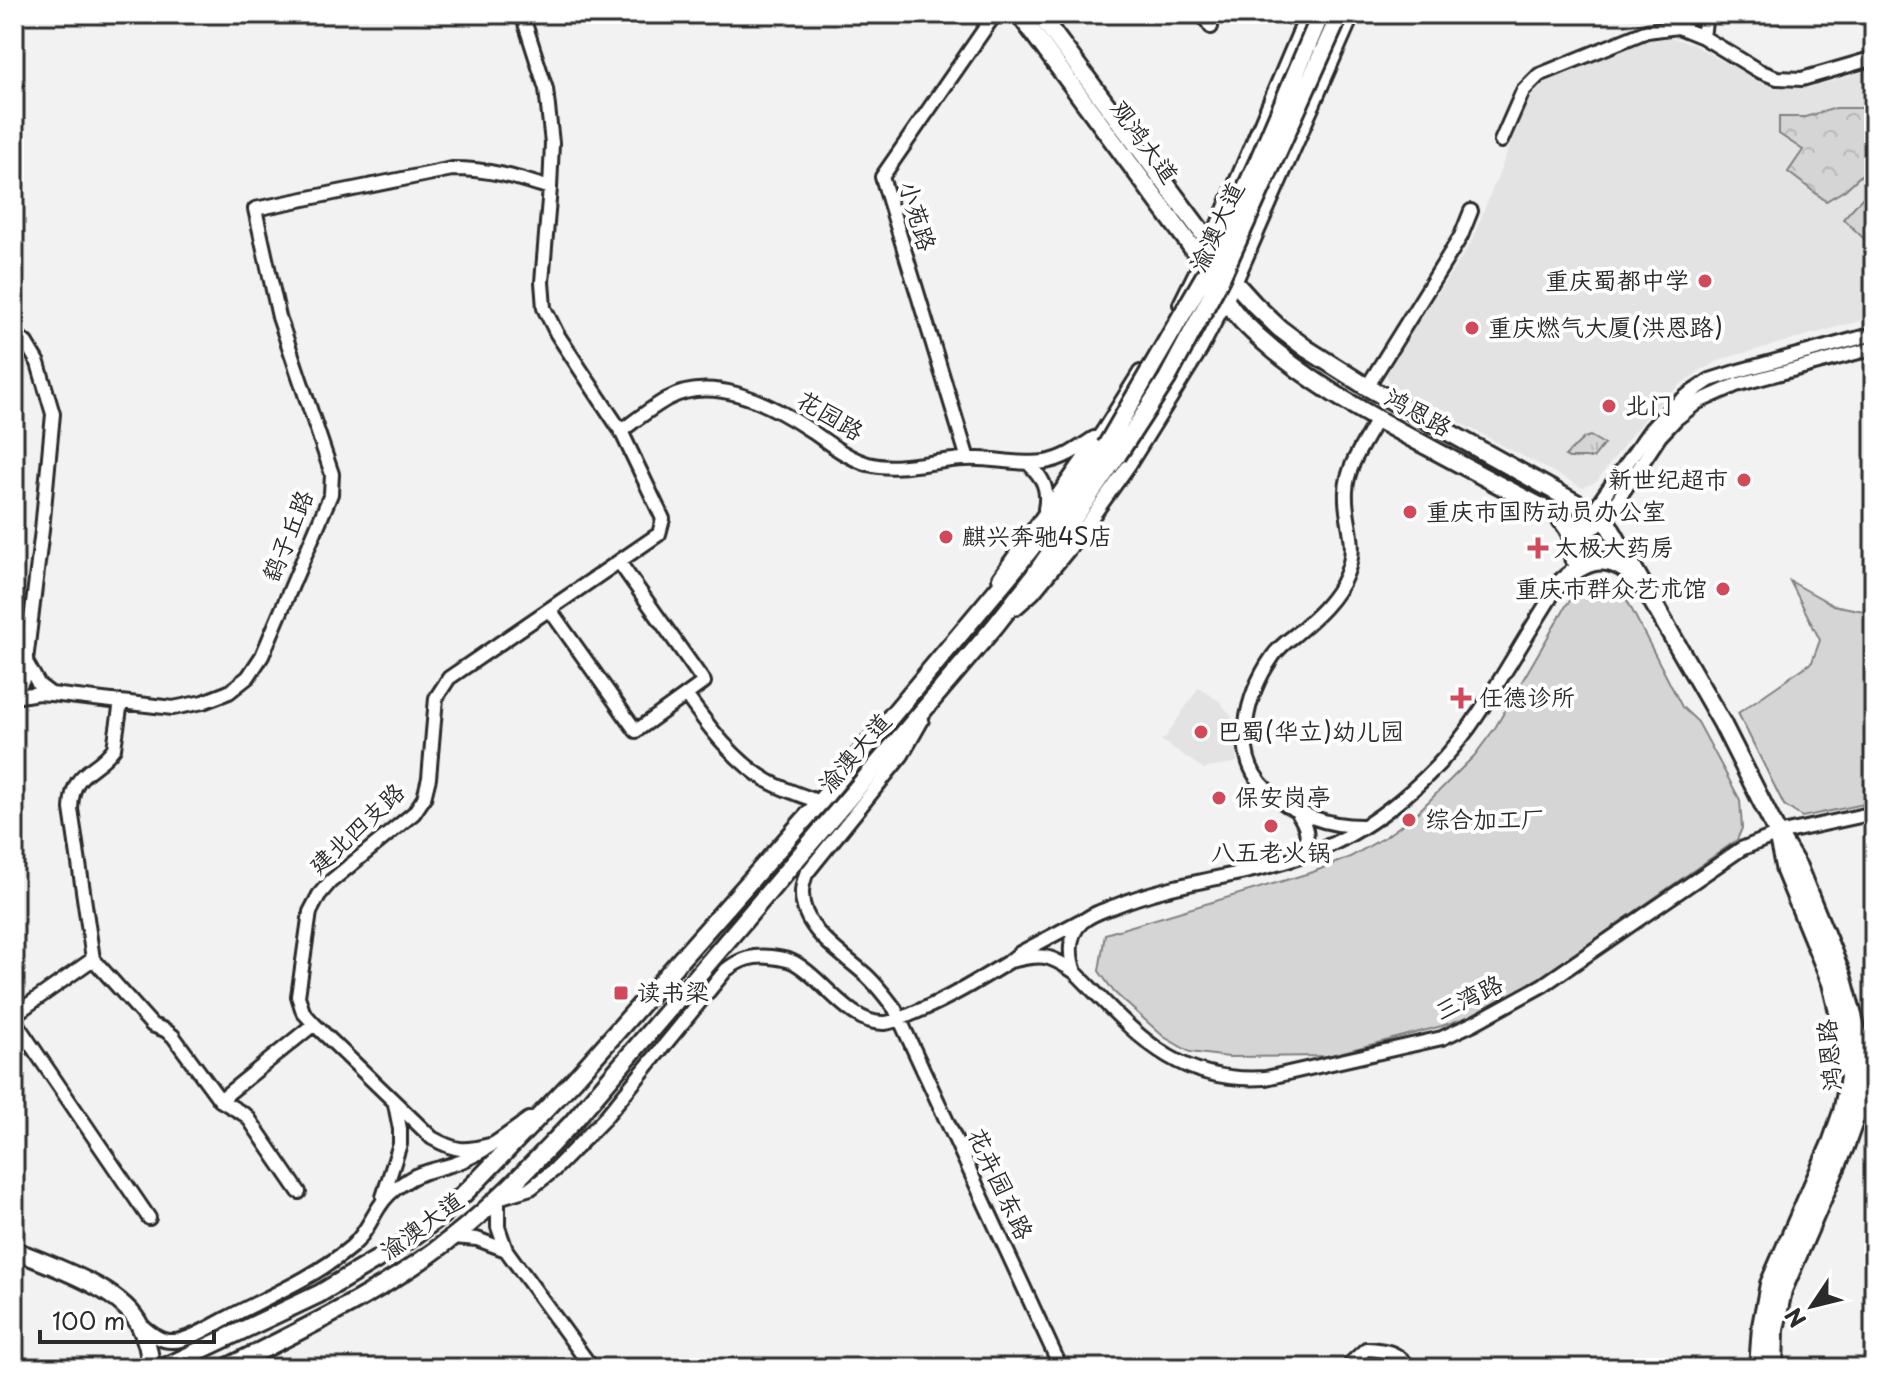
<svg xmlns="http://www.w3.org/2000/svg" width="1888" height="1382" viewBox="0 0 1888 1382" font-family="'Playpen Sans','LXGW WenKai TC',sans-serif">
<defs>
<pattern id="grass-tufts" width="24" height="20" patternUnits="userSpaceOnUse" patternTransform="scale(2)"><rect width="24" height="20" fill="#d5d5d5"/><path d="M3 7l-1-3M5 7V3M7 7l1-3M15 17l-1-3M17 17v-4M19 17l1-3" fill="none" stroke="#b7b7b7"/></pattern>
<pattern id="forest-crowns" width="20" height="18" patternUnits="userSpaceOnUse" patternTransform="scale(2)"><rect width="20" height="18" fill="#d5d5d5"/><path d="M2 6a3 3 0 1 1 6 0M12 15a3 3 0 1 1 6 0" fill="none" stroke="#b7b7b7"/></pattern>
</defs>
<rect width="100%" height="100%" fill="#f2f2f2"/>
<filter id="ink" filterUnits="userSpaceOnUse"><feTurbulence type="fractalNoise" baseFrequency=".0125" numOctaves="2"/><feDisplacementMap in="SourceGraphic" scale="16" xChannelSelector="R" yChannelSelector="G"/><feConvolveMatrix kernelMatrix="1 2 1 2 8 2 1 2 1" color-interpolation-filters="sRGB"/></filter>
<g filter="url(#ink)">
<!-- built -->
<path fill="#e3e3e3" d="M1673 38 1694 45 1751 77 1775 88H1807L1874 69V317L1722 359 1701 370 1682 383 1645 417 1597 481 1583 488 1391 386 1385 371 1470 245 1529 98 1549 80 1649 40Z
M1199 687 1220 702 1231 716 1237 762 1204 769 1161 740 1165 738Z"/>
<!-- grass -->
<path fill="url(#grass-tufts)" stroke="#808080" stroke-width="2" d="M1590 436 1604 444 1593 458H1569L1565 456 1584 438Z"/>
<!-- forest -->
<path fill="url(#forest-crowns)" stroke="#808080" stroke-width="2" d="M1836 108H1863L1874 129V163L1845 190 1826 201 1788 172 1803 150 1779 134V117H1805Z"/>
<!-- park -->
<path fill="#d5d5d5" stroke="#808080" stroke-width="2" d="M1874 185V248L1843 219Z
M1790 581 1833 605 1874 613V802L1802 817 1784 805 1738 713 1812 662 1820 640Z
M1595 585 1613 587 1627 600 1682 707 1698 722 1740 800 1742 828 1737 840 1520 992 1476 1014 1442 1026 1328 1056 1229 1057 1190 1052 1164 1037 1114 992 1099 971 1105 934 1313 872 1350 857 1385 837 1414 816 1474 756 1495 728 1567 604 1580 590Z"/>
<g fill="none" stroke-linecap="round" stroke-linejoin="round">
<!-- minor casing -->
<g stroke="#2b2b2b" stroke-width="18">
<path id="minor" d="M1202 14 1211 27
M1703 37 1706 14
M1501 141 1523 91 1539 75 1647 31 1678 27 1703 37 1759 71 1777 78 1802 79 1874 58
M1180 304 1210 243 1307 14
M14 333 26 343 38 363 53 414 42 530 24 677 14 696
M1367 387 1461 236 1471 211
M621 431C636 420 651 408 667 399 713 374 771 404 810 430 827 442 847 458 868 464 899 472 934 460 965 459 992 457 1019 466 1045 462 1064 459 1079 448 1094 438
M968 459 882 177 995 14
M1028 463C1043 478 1049 488 1045 509
M1605 519 1660 436 1676 419 1698 402 1736 385 1874 348
M1575 553 1593 511 1651 429 1668 411 1689 394 1710 380 1735 372 1874 334
M999 578 1103 431 1140 372
M1016 608 1033 593 1070 548 1129 465 1201 349 1235 283 1353 14
M550 610 636 731 704 682 619 562
M26 662 39 685 51 694
M686 695C708 726 734 761 768 781 784 790 803 796 820 802
M14 697 38 693 51 694 173 708 203 702 229 692 248 677 262 656 331 494 332 474 279 317 255 209 452 169C490 169 515 177 550 188
M922 720 902 755 806 874C804 880 802 886 802 892 801 930 842 953 866 975 877 985 886 997 895 1009L1061 1368
M1296 810C1308 828 1310 836 1301 856
M1362 826C1327 826 1293 814 1267 790 1229 755 1247 693 1273 656 1279 647 1287 641 1295 635 1315 618 1336 600 1346 575 1360 541 1344 523 1346 491 1347 465 1365 442 1377 419
M93 959 152 1025 165 1030 173 1036 220 1100 247 1116 299 1192
M1010 961C1042 954 1047 953 1075 972 1135 1032 1173 1084 1266 1078L1442 1038 1474 1023 1543 985 1741 849 1778 834 1874 813
M1075 972C1069 955 1068 935 1082 922 1091 914 1104 910 1115 906 1180 879 1253 877 1319 850 1377 826 1431 779 1468 729 1486 704 1501 678 1517 652 1531 628 1547 604 1561 580
M14 1015 93 959 71 809C72 769 95 774 114 748L121 702
M14 1020 149 1218
M220 1100 314 1024
M494 1144C465 1151 459 1153 432 1138L314 1024 303 1012 298 996 310 912 319 895 330 882 414 813 424 798 429 778 436 698 449 678 659 534 663 519 621 431 557 334 544 308 542 282 550 188 552 143 546 89 522 14
M383 1197 400 1144V1129L395 1104
M454 1237 477 1239 506 1250
M141 1325C150 1333 161 1342 173 1341 189 1341 215 1324 229 1317 270 1296 315 1277 351 1247 364 1236 370 1221 379 1207 385 1197 395 1188 405 1182 421 1170 443 1169 462 1161 486 1151 508 1134 529 1119
M592 1368 506 1250 498 1227V1198L531 1188 554 1170 603 1120 726 970C740 959 753 955 771 957 780 958 788 959 795 963 823 978 850 1025 885 1023 894 1022 904 1017 914 1013 948 999 979 980 1010 961L1020 953 1080 921
M1349 1368 1352 1362 1366 1349C1386 1350 1398 1352 1410 1368"/>
</g>
<!-- major casing -->
<g stroke="#2b2b2b" stroke-width="22">
<path id="major" d="M1019 14 1202 261C1214 282 1226 304 1243 322 1297 377 1366 414 1434 450 1484 477 1535 504 1585 530L1605 519
M1039 14 1210 243 1235 283 1254 304 1279 328 1307 349 1367 387 1605 519 1722 723 1778 834 1798 867 1842 975 1858 1034 1861 1080 1857 1113 1845 1147 1783 1290 1775 1330 1774 1368
M1561 520C1572 532 1574 542 1573 558
M1558 585C1584 560 1608 550 1637 580
M14 1250C51 1266 122 1288 140 1326 146 1338 150 1355 151 1368
M163 1368 319 1294 406 1242 442 1215 479 1179 574 1080 820 802 1017 566 1071 497 1106 446
M226 1368C303 1329 385 1291 453 1237 496 1204 534 1162 572 1123L995 626 1031 580 1117 456
M1758 1368 1761 1326 1769 1284 1831 1143 1842 1112 1849 1078 1845 1041 1831 983 1785 871 1779 843"/>
</g>
<!-- minor -->
<use href="#minor" stroke="#fff" stroke-width="12"/>
<!-- major -->
<use href="#major" stroke="#fff" stroke-width="16"/>
<!-- major-bridge casing -->
<g stroke="#2b2b2b" stroke-width="22" stroke-linecap="butt">
<path id="major-bridge" d="M1106 446 1209 268 1259 159 1321 14
M1117 456 1167 379 1221 278 1340 14"/>
</g>
<!-- major-bridge -->
<use href="#major-bridge" stroke="#fff" stroke-width="16"/>
</g>
</g>
<!-- markers -->
<g fill="#d1495b" stroke="#fff" stroke-width="3">
<circle cx="1705" cy="281" r="8"/>
<circle cx="1472" cy="328" r="8"/>
<circle cx="1609" cy="406" r="8"/>
<circle cx="1744" cy="480" r="8"/>
<circle cx="1410" cy="512" r="8"/>
<circle cx="946" cy="537" r="8"/>
<path d="M1534 536h8v8h8v8h-8v8h-8v-8h-8v-8h8z"/>
<circle cx="1723" cy="589" r="8"/>
<path d="M1457 686h8v8h8v8h-8v8h-8v-8h-8v-8h8z"/>
<circle cx="1201" cy="732" r="8"/>
<circle cx="1219" cy="798" r="8"/>
<circle cx="1409" cy="820" r="8"/>
<circle cx="1271" cy="826" r="8"/>
<rect x="613" y="985" width="16" height="16" rx="4"/>
</g>
<g text-anchor="middle" stroke-width="8" stroke-linejoin="round" paint-order="stroke">
<!-- street labels -->
<g font-size="24" fill="#2b2b2b" stroke="#fff">
<text transform="translate(1144 142) rotate(54)" y="8">观鸿大道</text>
<text transform="translate(917 216) rotate(73)" y="8">小苑路</text>
<text transform="translate(1217 227) rotate(-65)" y="8">渝澳大道</text>
<text transform="translate(1418 413) rotate(29)" y="8">鸿恩路</text>
<text transform="translate(830 416) rotate(31)" y="8">花园路</text>
<text transform="translate(288 536) rotate(-68)" y="8">鹞子丘路</text>
<text transform="translate(855 753) rotate(-49)" y="8">渝澳大道</text>
<text transform="translate(357 829) rotate(-43)" y="8">建北四支路</text>
<text transform="translate(1469 998) rotate(-26)" y="8">三湾路</text>
<text transform="translate(1830 1055) rotate(-95)" y="8">鸿恩路</text>
<text transform="translate(1000 1184) rotate(65)" y="8">花卉园东路</text>
<text transform="translate(422 1226) rotate(-36)" y="8">渝澳大道</text>
</g>
<!-- poi labels -->
<g font-size="24" fill="#2b2b2b" stroke="#fff" text-anchor="start">
<text x="1689" y="289" text-anchor="end">重庆蜀都中学</text>
<text x="1488" y="336">重庆燃气大厦(洪恩路)</text>
<text x="1625" y="414">北门</text>
<text x="1728" y="488" text-anchor="end">新世纪超市</text>
<text x="1426" y="520">重庆市国防动员办公室</text>
<text x="962" y="545">麒兴奔驰4S店</text>
<text x="1554" y="556">太极大药房</text>
<text x="1707" y="597" text-anchor="end">重庆市群众艺术馆</text>
<text x="1479" y="706">任德诊所</text>
<text x="1217" y="740">巴蜀(华立)幼儿园</text>
<text x="1235" y="806">保安岗亭</text>
<text x="1425" y="828">综合加工厂</text>
<text x="1271" y="861" text-anchor="middle">八五老火锅</text>
<text x="637" y="1001">读书梁</text>
</g>
</g>
<!-- margin -->
<rect width="1888" height="1382" fill="none" stroke="#fff" stroke-width="48"/>
<rect x="24" y="24" width="1840" height="1334" fill="none" stroke="#2b2b2b" stroke-width="3" filter="url(#ink)"/>
<!-- north arrow -->
<g transform="translate(1812 1306) rotate(235)" stroke="#ffffff" stroke-width="6" paint-order="stroke">
<path d="M0-6L14 30L0 20L-14 30Z" fill="#2b2b2b"/>
<text y="-12" font-size="22" font-weight="bold" text-anchor="middle" fill="#2b2b2b">N</text>
</g>
<!-- scale -->
<path d="M40 1330v12h174v-12" fill="none" stroke="#2b2b2b" stroke-width="4"/>
<text x="52" y="1330" font-size="24" fill="#2b2b2b" stroke="#ffffff" stroke-width="6" paint-order="stroke">100 m</text>
</svg>
